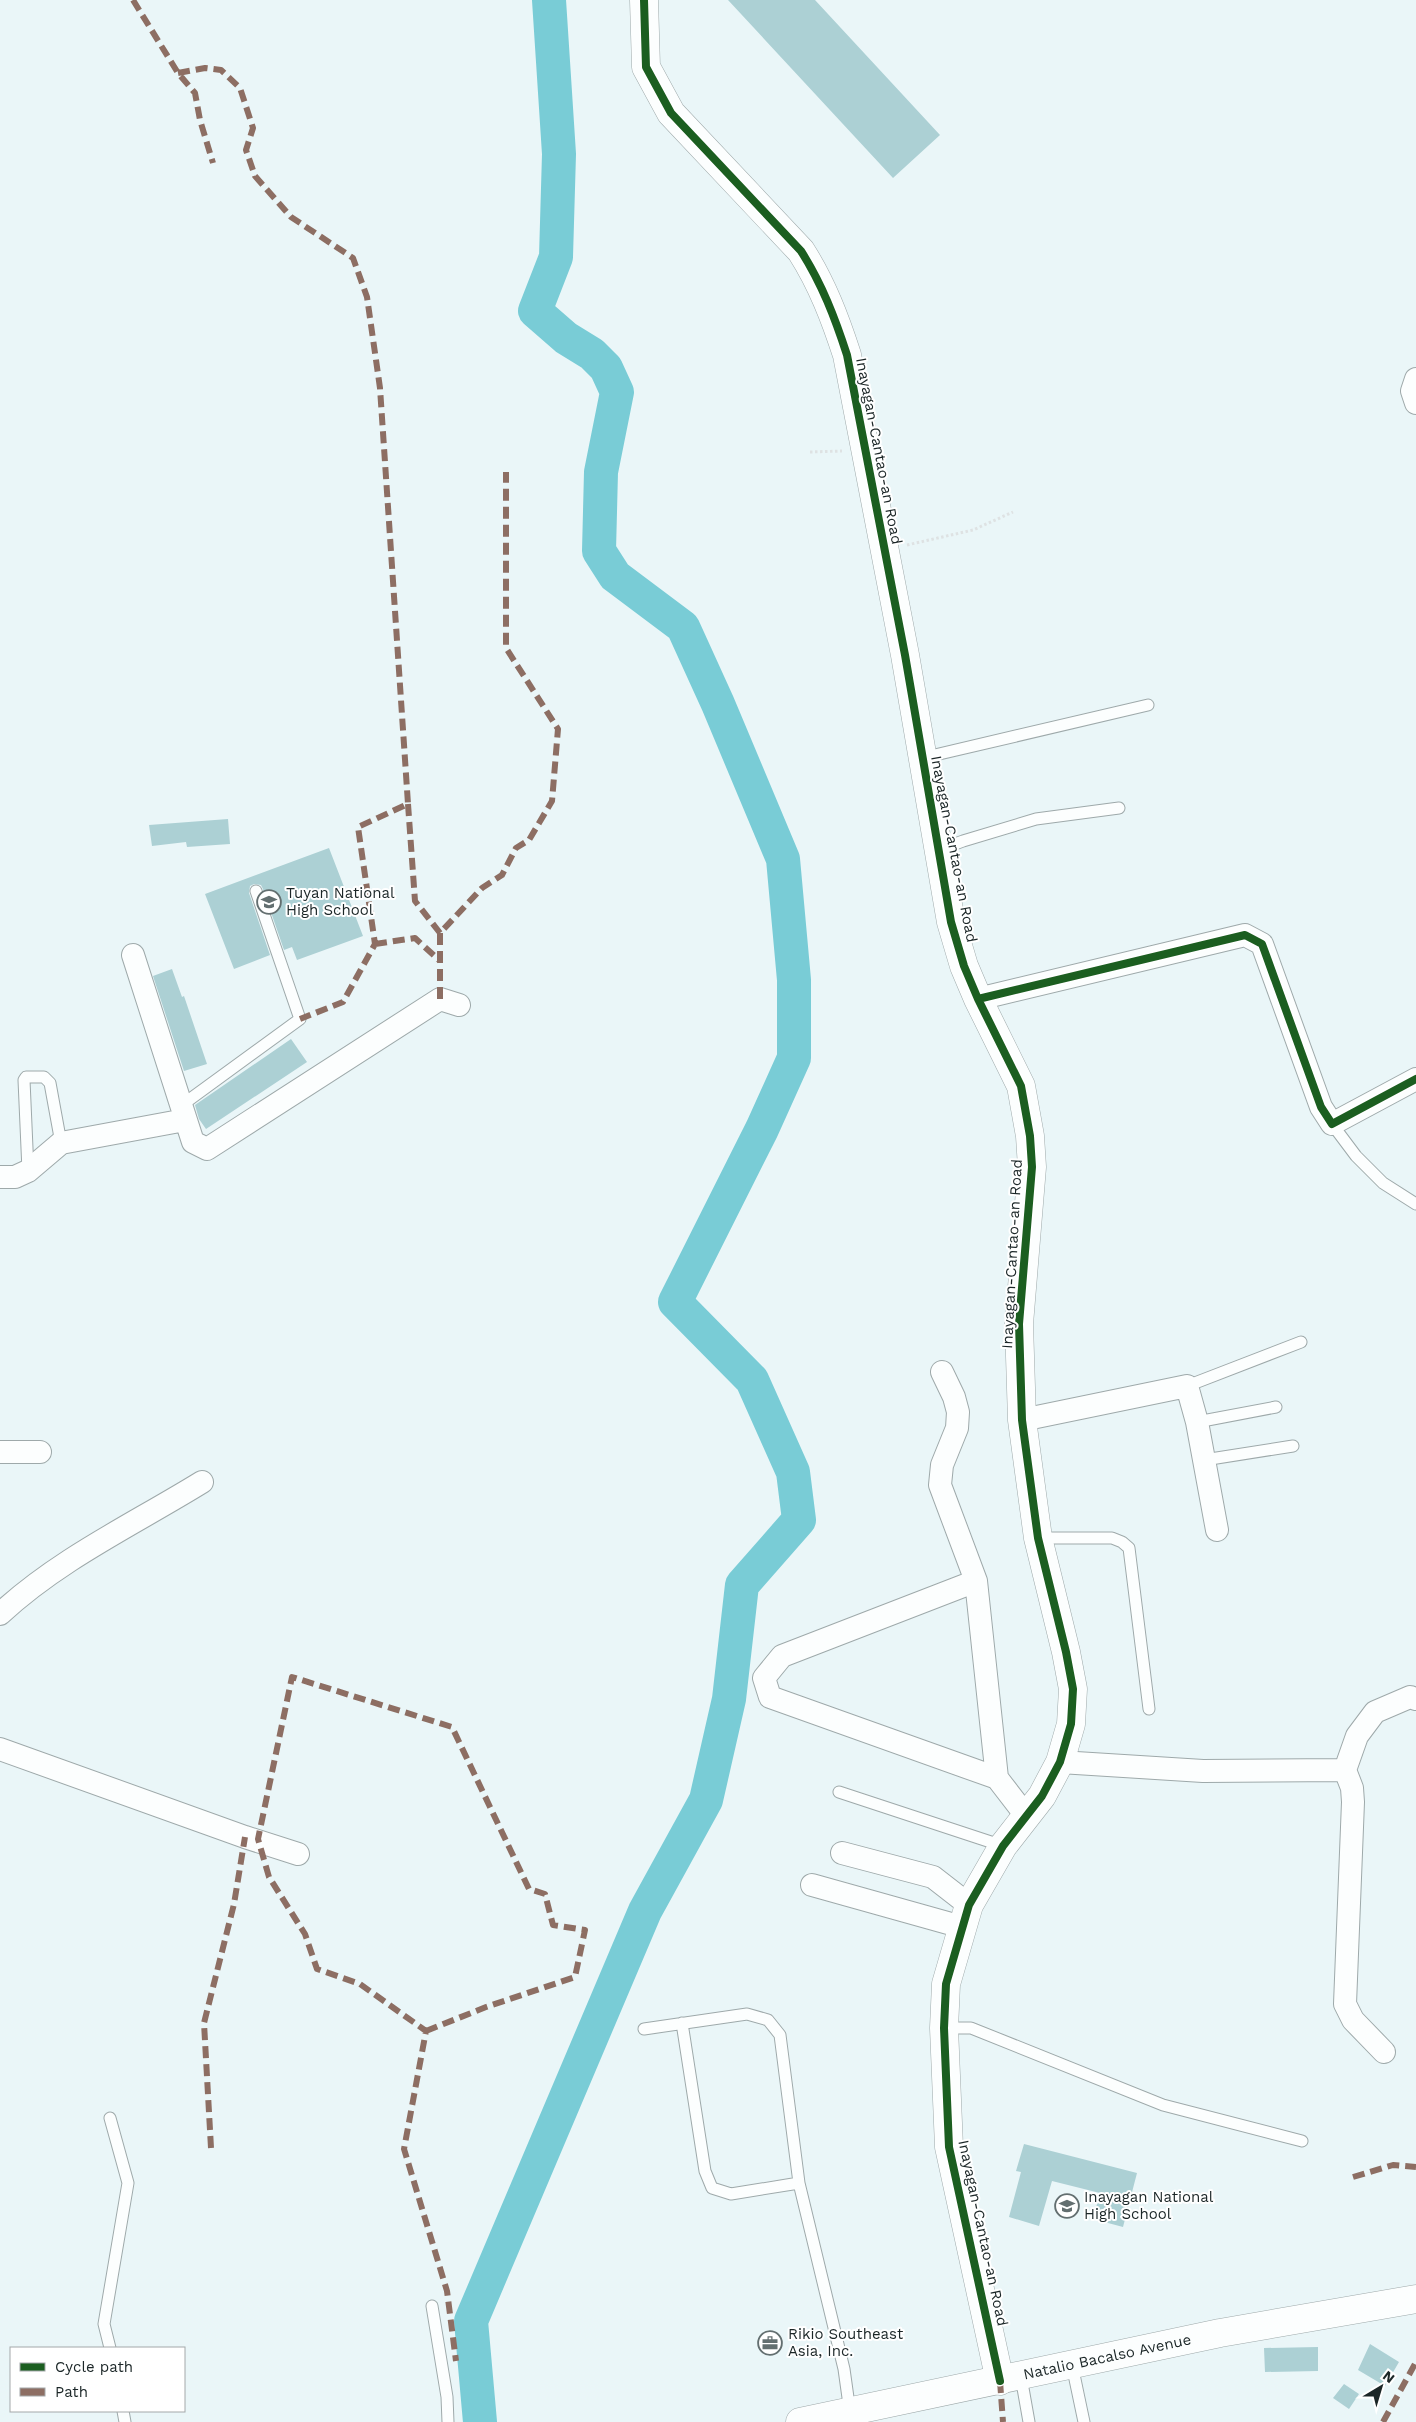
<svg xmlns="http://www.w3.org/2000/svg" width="1416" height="2422" viewBox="0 0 1416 2422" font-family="'Work Sans',sans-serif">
<rect width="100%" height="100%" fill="#eaf6f8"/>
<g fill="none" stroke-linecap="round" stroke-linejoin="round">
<!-- river -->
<path stroke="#79ccd6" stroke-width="34" d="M480 2422 471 2321 645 1911 706 1800 729 1699 742 1585 799 1520 793 1472 752 1380 675 1302 762 1129 794 1058V980L783 859 718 704 683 627 615 576 599 551 601 472 617 392 606 368 592 354 566 338 535 311 556 257 559 154 549 0"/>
</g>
<!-- building -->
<path fill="#acd0d4" d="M728 0H815L940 135 893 178Z
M228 819 230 844 187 847 186 842 152 846 149 825Z
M329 848 363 936 297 960 292 947 284 950 263 889 261 885 254 884 250 886 249 893 270 955 234 969 205 894Z
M172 969 182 997 184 996 207 1064 184 1071 153 976Z
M291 1039 307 1062 206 1129 199 1119 195 1105Z
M1024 2144 1137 2173 1123 2227 1093 2219 1100 2193 1052 2181 1039 2226 1009 2217 1021 2172 1016 2171Z
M1370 2344 1399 2362 1385 2386 1358 2370Z
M1318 2347V2371L1265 2372 1264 2348Z
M1344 2384 1359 2394 1349 2409 1333 2398Z"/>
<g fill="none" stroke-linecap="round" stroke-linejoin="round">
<!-- lane casing -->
<g stroke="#9ea9aa" stroke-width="13">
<path id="lane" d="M922 758 1148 705
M939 850 963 841 1036 819 1119 808
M182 1105 300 1019 256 891
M1332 1124 1356 1156 1383 1183 1416 1204
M28 1171 24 1080 26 1077H44L50 1083 61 1143
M1187 1386 1301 1342
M1197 1422 1276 1407
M1204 1460 1293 1446
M1038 1538H1112L1122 1542 1129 1548 1149 1709
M839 1792 1003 1846
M682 2023 705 2171 712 2188 731 2194 799 2183
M944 2028H971L1163 2105 1302 2141
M644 2029 747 2014 768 2020 780 2035 799 2183 844 2369 850 2412
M432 2306 447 2397 448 2422
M110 2348 104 2324 128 2183 110 2118
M1072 2365 1084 2422
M1021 2377 1029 2422
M123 2411 125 2422"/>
</g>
<!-- street casing -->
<g stroke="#9ea9aa" stroke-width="24">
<path id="street" d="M1416 379 1412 391 1416 403
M133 955 193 1142 207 1149 440 999 459 1005
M978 999 1245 935 1262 944 1321 1107 1332 1124 1416 1079
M0 1177H15L28 1171 61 1143 185 1120
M942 1372 954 1397 958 1412 957 1428 942 1465 940 1485 976 1581 997 1778 770 1697 764 1678 782 1656 976 1581
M1022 1420 1187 1386 1197 1422 1217 1530
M0 1452H40
M0 1614C59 1559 134 1524 202 1482
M0 1749 245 1837 298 1854
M1060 1762 1203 1771 1345 1770 1357 1736 1375 1712 1410 1697 1416 1699
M1345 1770 1352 1788 1353 1802 1345 2004 1353 2020 1384 2052
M997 1778 1027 1817
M842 1853 933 1877 969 1905
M812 1885 962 1927"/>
</g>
<!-- secondary casing -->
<g stroke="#9ea9aa" stroke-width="29">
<path id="secondary" d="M644 0 646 67 671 113 801 251C822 284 835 318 847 355L905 655 951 922 964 966 978 999 1021 1086 1030 1136 1032 1167 1019 1324 1022 1420 1038 1538 1066 1652 1073 1689 1071 1724 1060 1762 1042 1796 1003 1846 969 1905 946 1984 944 2028 949 2147 1000 2381"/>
</g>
<!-- highway casing -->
<g stroke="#9ea9aa" stroke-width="29">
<g id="highway">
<path id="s1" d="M800 2422 1220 2333 1416 2299"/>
</g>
</g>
<!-- path -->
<path stroke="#dee2e3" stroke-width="3" stroke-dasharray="2.5 2.5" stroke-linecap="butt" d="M810 452 842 451
M907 545 973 530 1013 512"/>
<!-- lane -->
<use href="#lane" stroke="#fcfefe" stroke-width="11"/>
<!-- street -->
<use href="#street" stroke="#fcfefe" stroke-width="22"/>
<!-- secondary -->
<use href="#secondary" stroke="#fcfefe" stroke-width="28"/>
<!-- highway -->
<use href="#highway" stroke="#fcfefe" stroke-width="28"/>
<!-- quiet -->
<path stroke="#8d6e63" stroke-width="6" stroke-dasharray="12 6" stroke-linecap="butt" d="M133 0 178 73 195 93 200 120 213 163
M178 73 205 68 221 70 240 88 253 128 246 150 255 176 291 217 353 258 367 297 380 388 408 804 358 827 375 944 343 1002 300 1019
M408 804 415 901 440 933
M375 944 415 938 440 961
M440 999V933L482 888 502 875 516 848 529 840 552 801 558 729 506 648V472
M426 2031 486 2007 575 1977 585 1930 553 1925 545 1894 529 1889 452 1727 292 1677 258 1839 269 1877 305 1934 317 1969 360 1984 426 2031 404 2149 447 2291 456 2361
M211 2148 204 2023 234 1904 245 1837
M1353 2177 1393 2165 1416 2167
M1000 2381 1003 2422
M1383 2422 1416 2362"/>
<!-- cycleway casing -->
<g stroke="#fff" stroke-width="11">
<path id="cycleway" d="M644 0 646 67 671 113 801 251C822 284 835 318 847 355L905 655 951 922 964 966 978 999 1021 1086 1030 1136 1032 1167 1019 1324 1022 1420 1038 1538 1066 1652 1073 1689 1071 1724 1060 1762 1042 1796 1003 1846 969 1905 946 1984 944 2028 949 2147 1000 2381
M978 999 1245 935 1262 944 1321 1107 1332 1124 1416 1079"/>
</g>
<!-- cycleway -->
<use href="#cycleway" stroke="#1b5e20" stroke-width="8"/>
</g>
<!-- icons -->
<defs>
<g id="school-ring" transform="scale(1.25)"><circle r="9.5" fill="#fff" stroke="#636f70" stroke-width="1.5"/><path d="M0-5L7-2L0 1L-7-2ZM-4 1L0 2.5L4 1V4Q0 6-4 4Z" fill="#636f70"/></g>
<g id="office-ring" transform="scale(1.25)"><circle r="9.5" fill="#fff" stroke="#636f70" stroke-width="1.5"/><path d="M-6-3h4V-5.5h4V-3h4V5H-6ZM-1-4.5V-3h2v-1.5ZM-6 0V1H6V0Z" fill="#636f70"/></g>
</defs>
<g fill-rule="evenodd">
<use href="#school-ring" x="269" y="902"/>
<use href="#school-ring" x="1067" y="2206"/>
<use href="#office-ring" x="770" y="2343"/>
</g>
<g text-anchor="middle" stroke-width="4" stroke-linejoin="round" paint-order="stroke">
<!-- street labels -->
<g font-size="15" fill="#1b2627" stroke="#fff">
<text transform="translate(879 451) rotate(79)" y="5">Inayagan-Cantao-an Road</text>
<text transform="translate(954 849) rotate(79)" y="5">Inayagan-Cantao-an Road</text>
<text transform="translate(1012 1254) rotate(-87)" y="5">Inayagan-Cantao-an Road</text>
<text transform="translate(983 2233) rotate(78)" y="5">Inayagan-Cantao-an Road</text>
<text dy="5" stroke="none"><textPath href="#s1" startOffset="314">Natalio Bacalso Avenue</textPath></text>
</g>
<!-- poi labels -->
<g font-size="15" fill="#1b2627" stroke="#fff" text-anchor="start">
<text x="286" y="898">Tuyan National<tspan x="286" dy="17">High School</tspan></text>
<text x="1084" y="2202">Inayagan National<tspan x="1084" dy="17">High School</tspan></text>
<text x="788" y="2339">Rikio Southeast<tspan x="788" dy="17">Asia, Inc.</tspan></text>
</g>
</g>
<!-- legend -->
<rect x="10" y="2347" width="175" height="65" fill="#ffffff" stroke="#a4a8a9"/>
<rect x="20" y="2363" width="25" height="8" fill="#1b5e20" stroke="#a4a8a9"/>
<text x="55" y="2372" font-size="15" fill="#1b2627">Cycle path</text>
<rect x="20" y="2388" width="25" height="8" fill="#8d6e63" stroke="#a4a8a9"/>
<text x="55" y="2397" font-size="15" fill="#1b2627">Path</text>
<!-- north arrow -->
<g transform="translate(1381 2387) rotate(38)" stroke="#ffffff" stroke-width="4" paint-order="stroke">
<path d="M0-4L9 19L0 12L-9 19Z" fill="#1b2627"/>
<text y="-8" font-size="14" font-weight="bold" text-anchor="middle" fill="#1b2627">N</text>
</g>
</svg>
